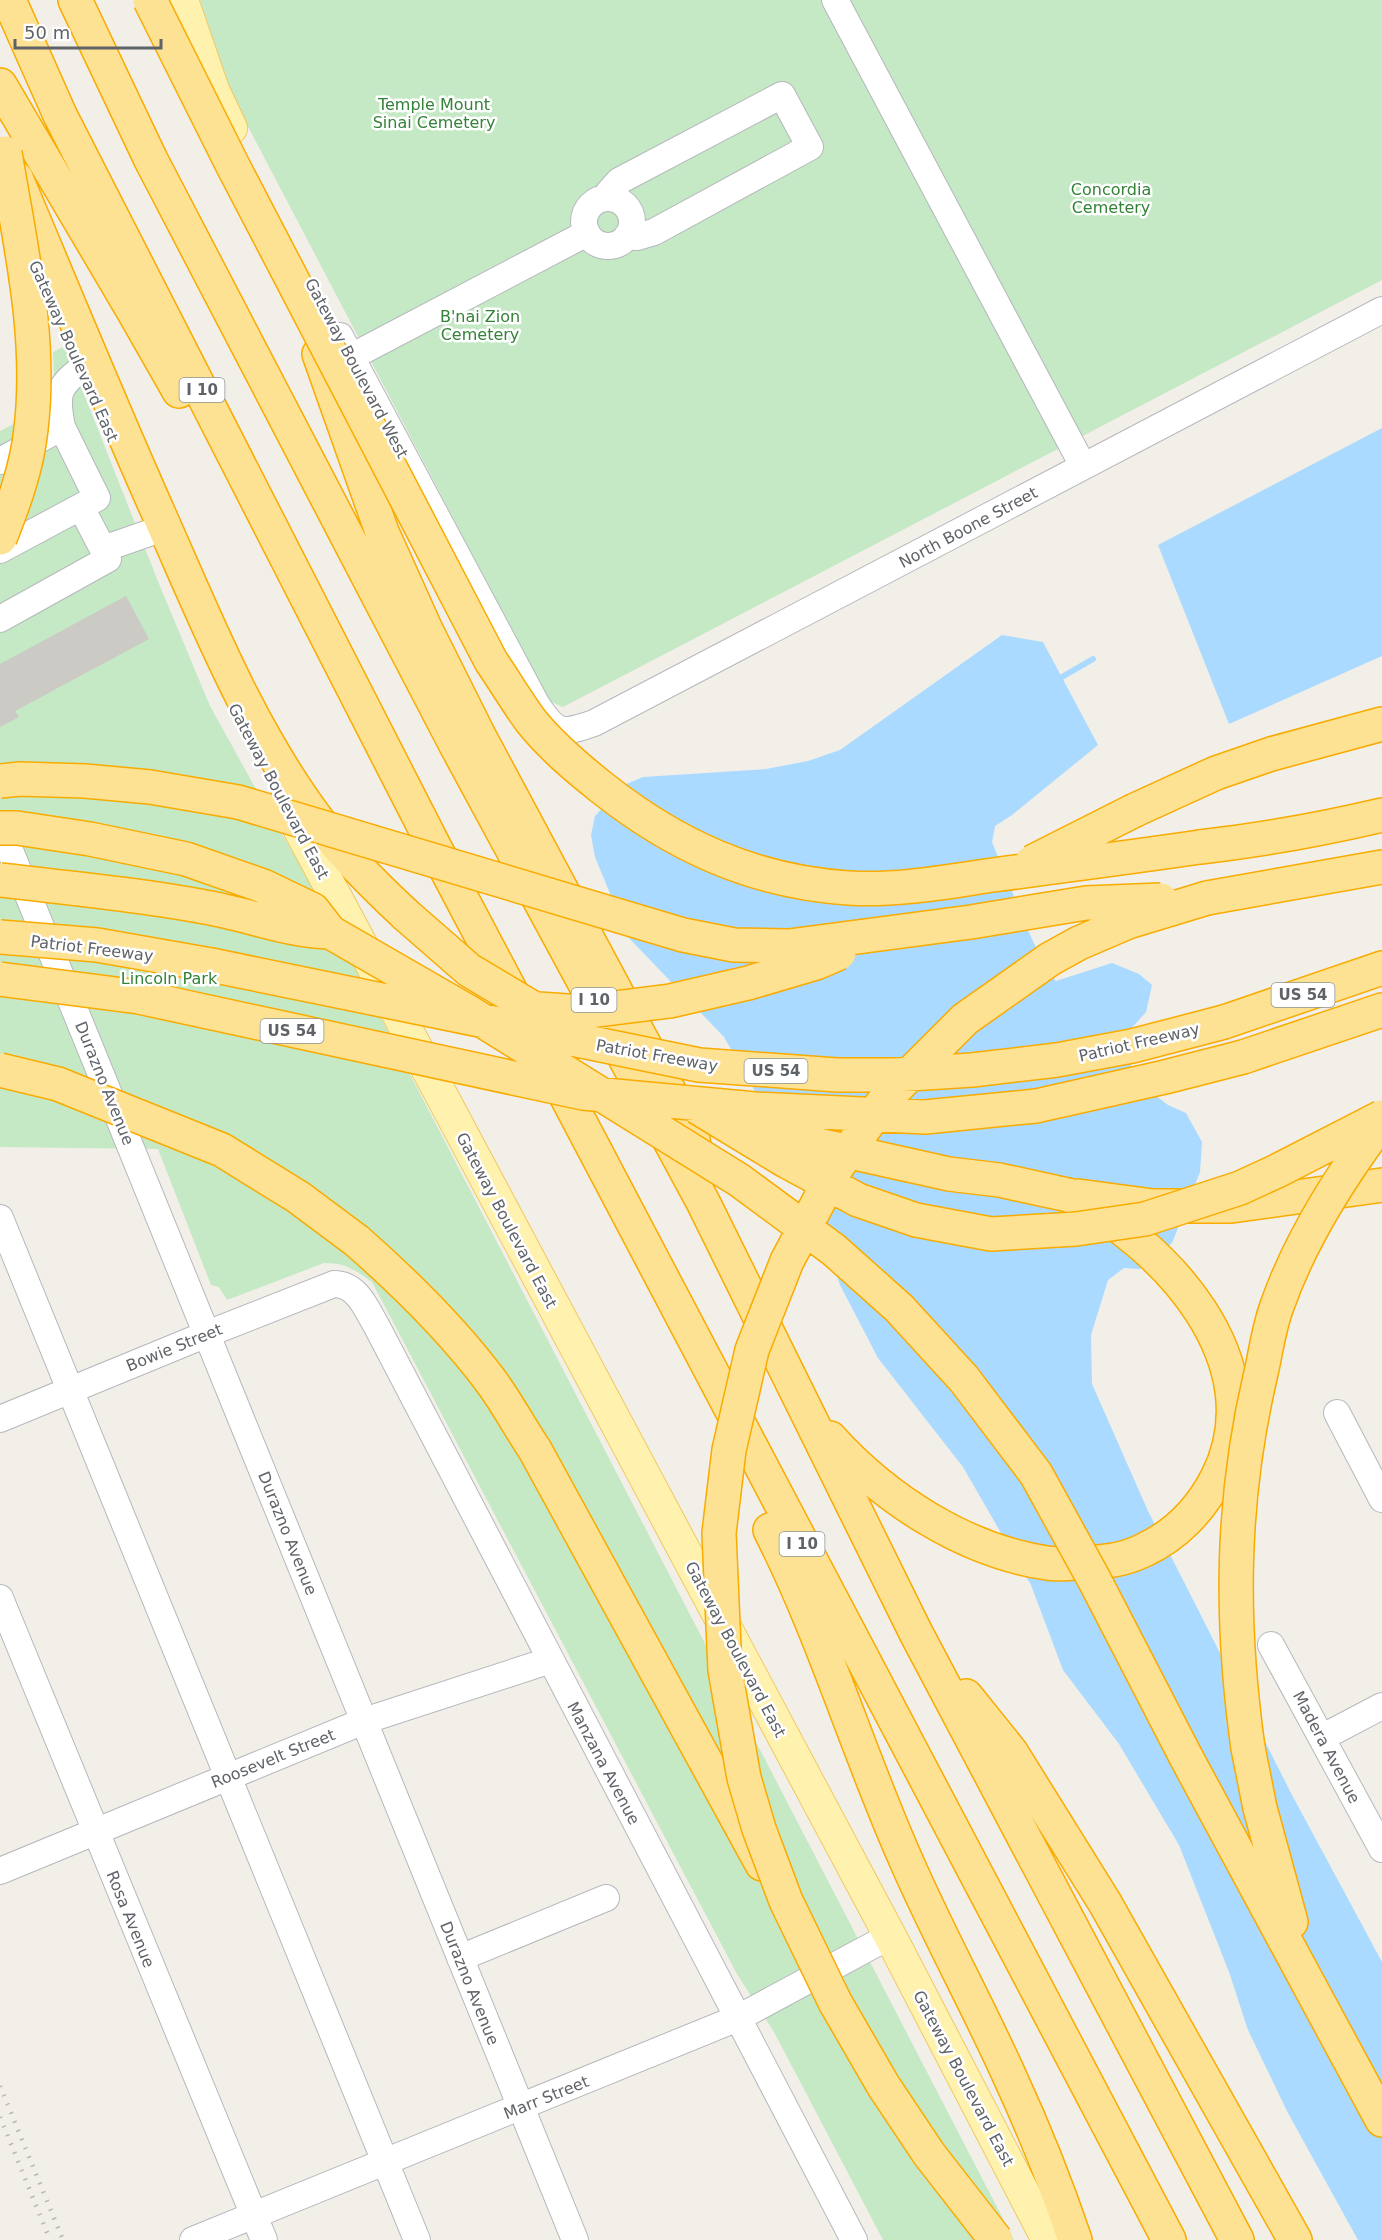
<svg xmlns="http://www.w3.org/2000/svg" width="1382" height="2240" viewBox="0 0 1382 2240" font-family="'DejaVu Sans',sans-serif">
<rect width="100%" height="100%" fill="#f1efe8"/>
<!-- green -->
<path fill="#c5e8c5" d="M200 0H1382V280L563 707 549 701 231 94Z
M65 346 157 579 210 706 262 800 312 885 1014 2240H883L774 2032 737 1974 372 1282C355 1270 346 1263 324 1263L227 1300 219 1287 211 1285 158 1149 0 1147V431L55 403 53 352Z"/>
<!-- water -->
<path fill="#aadaff" d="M1382 428V656L1229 724 1158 545Z
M1002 635 1043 642 1098 745 1012 815 995 826 992 842 1026 926 1047 971 1056 981 1112 963 1139 974 1152 985 1146 1012 1130 1030 1131 1067 1155 1095 1168 1105 1186 1113 1202 1142 1200 1172 1172 1243 1140 1269 1124 1268 1108 1280 1091 1335 1092 1384 1148 1511 1292 1795 1382 1962V2240H1358L1288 2113 1248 2030 1229 1972 1179 1845 1119 1744 1063 1670 1031 1585 963 1467 878 1358 840 1285 808 1184 724 1037 628 937 595 857 591 835 595 816 624 785 643 777 766 769 808 761 840 750Z"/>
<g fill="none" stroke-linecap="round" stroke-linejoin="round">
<!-- stream -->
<path stroke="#aadaff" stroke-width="6" d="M1055 681 1093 659"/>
</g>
<!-- building -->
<path fill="#cccac5" d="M126 596 149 639 15 711 19 717 0 727V664Z"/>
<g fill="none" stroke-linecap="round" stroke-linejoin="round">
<!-- minor casing -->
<g stroke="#b5b8bc" stroke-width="28">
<path id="minor" d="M835 0 1083 466
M609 198V192L619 181 782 95 810 147 654 232 637 237 627 236
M584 222a24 24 0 1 1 48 0a24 24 0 1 1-48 0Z
M340 336 537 705C557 735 562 734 594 723L1382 310
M351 357 587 233
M62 427C56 397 56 386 83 368
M0 461 62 427 97 498 0 550
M103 549 152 532
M0 619 108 559 81 507
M0 826 575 2240
M0 1218 417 2240
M1337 1413 1382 1499
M0 1419 207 1334 334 1284C357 1284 366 1308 376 1325L854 2240
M0 1598 264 2240
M1271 1645 1382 1849
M1323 1737 1382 1706
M0 1871 364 1721 551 1660
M460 1958 606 1898
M193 2240 738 2018 890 1936"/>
</g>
<!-- major casing -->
<g stroke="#f2c960" stroke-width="34">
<path id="major" d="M182 0 213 90 231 128
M285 802 890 1936 1048 2240"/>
</g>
<!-- highway casing -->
<g stroke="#f9ab00" stroke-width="36">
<path id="highway" d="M9 0 60 115 435 848 519 1007
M75 0 151 160 457 747 703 1202 916 1633 1237 2240
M0 85 134 312 179 391
M16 178C64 292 111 407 162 521 208 625 252 735 322 826 346 858 377 888 406 915
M319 354 382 532 426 630 478 734 692 1134 699 1175
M1135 810 1216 773 1271 754 1382 724
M1200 847C1262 840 1322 829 1382 815
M1207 898 1382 867
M1224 1022 1382 968
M1243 1057 1382 1010
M552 1069 1169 2240
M1078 1196 1153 1206H1231L1382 1185
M357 1241C407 1285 454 1331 493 1384 508 1405 521 1429 535 1450L762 1864
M830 1438C885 1499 965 1551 1047 1563 1057 1565 1068 1563 1078 1563 1103 1562 1122 1561 1144 1550 1176 1535 1201 1509 1217 1478 1276 1362 1164 1243 1068 1195
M770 1530C824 1636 857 1750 905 1858 937 1932 976 2002 1009 2075 1034 2129 1056 2184 1075 2240
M966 1696 1011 1752 1105 1903 1295 2240
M1248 1748 1260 1808 1291 1922
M1186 1757 1382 2120"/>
</g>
<!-- minor -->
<use href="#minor" stroke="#fff" stroke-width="26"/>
<!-- major -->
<use href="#major" stroke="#fff2af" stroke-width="32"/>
<!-- highway -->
<use href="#highway" stroke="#fde293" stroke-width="33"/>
<!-- rail -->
<path stroke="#b6b7b8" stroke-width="4.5" stroke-dasharray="1.5 8" stroke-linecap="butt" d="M0 2086 63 2240
M0 2117 50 2240"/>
<!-- highway-bridge casing -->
<g stroke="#f9ab00" stroke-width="36" stroke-linecap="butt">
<path id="highway-bridge" d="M150 0 233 166 491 661C504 680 517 702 531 721 551 746 576 767 601 787 674 845 753 882 849 888 897 891 945 882 993 875 1062 866 1131 857 1200 847
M0 538C14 503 27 467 31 429 42 336 20 244 5 153
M0 781 20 779 85 781 150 787 238 802 683 935 734 945 789 946 971 922 1086 903 1161 900
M0 828H17L90 839 186 859 263 886 313 910 330 932 467 1011 739 1180 834 1250 899 1308 964 1379 1036 1474 1095 1581 1186 1757
M1032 862 1135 810
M0 880C68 888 137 894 205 907 247 914 287 931 330 932
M406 915 469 970 571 1031
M0 937 97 945 211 965 699 1065 837 1075H894L972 1070 1057 1060 1132 1046 1224 1022
M0 979 139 997 583 1093 755 1109 925 1117 1036 1106 1165 1077 1243 1057
M538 1009 582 1012 670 1001 748 983 816 963 839 953
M0 1070 58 1084 222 1150 298 1197 357 1241
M697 1107 786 1161 858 1200 916 1220 991 1234 1076 1229 1145 1219 1240 1188 1277 1171 1382 1117
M751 1130 949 1174 999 1180 1068 1195
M1248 1748C1230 1619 1231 1500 1261 1373 1266 1351 1269 1327 1277 1306 1300 1240 1340 1177 1382 1121
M996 2240 929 2154 883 2085 835 2002 786 1901 759 1829 744 1778 725 1670 719 1533 729 1450 752 1350 787 1261 837 1167 886 1098 965 1019 1050 959 1079 943 1128 922 1207 898"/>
</g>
<!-- highway-bridge -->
<use href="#highway-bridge" stroke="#fde293" stroke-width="33"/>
</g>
<g text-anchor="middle" stroke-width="5" stroke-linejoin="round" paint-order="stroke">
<!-- shield labels -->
<g fill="#fff" stroke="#8f9295" stroke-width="1.5">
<rect x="179.5" y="378" width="45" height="24" rx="4.5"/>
<rect x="1271.5" y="983" width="63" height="24" rx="4.5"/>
<rect x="571.5" y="988" width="45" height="24" rx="4.5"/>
<rect x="260.5" y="1019" width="63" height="24" rx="4.5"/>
<rect x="744.5" y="1059" width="63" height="24" rx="4.5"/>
<rect x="779.5" y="1532" width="45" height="24" rx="4.5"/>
</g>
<g font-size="15" font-weight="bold" fill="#5f6368">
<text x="202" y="395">I 10</text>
<text x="1303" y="1000">US 54</text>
<text x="594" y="1005">I 10</text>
<text x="292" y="1036">US 54</text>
<text x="776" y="1076">US 54</text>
<text x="802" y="1549">I 10</text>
</g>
<!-- park labels -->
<g font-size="16" fill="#348238" stroke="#fff">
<text x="434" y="110">Temple Mount<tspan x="434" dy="18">Sinai Cemetery</tspan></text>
<text x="1111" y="195">Concordia<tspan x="1111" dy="18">Cemetery</tspan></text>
<text x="480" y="322">B'nai Zion<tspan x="480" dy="18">Cemetery</tspan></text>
<text x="169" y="984">Lincoln Park</text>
</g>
<!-- street labels -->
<g font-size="16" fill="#5f6368" stroke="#fff">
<text transform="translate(74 351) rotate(66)" y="6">Gateway Boulevard East</text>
<text transform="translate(357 368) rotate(62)" y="6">Gateway Boulevard West</text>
<text transform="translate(968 527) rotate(-28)" y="6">North Boone Street</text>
<text transform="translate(279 791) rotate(62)" y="6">Gateway Boulevard East</text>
<text transform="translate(92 948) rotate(7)" y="6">Patriot Freeway</text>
<text transform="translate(1139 1042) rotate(-13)" y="6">Patriot Freeway</text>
<text transform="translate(657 1055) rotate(10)" y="6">Patriot Freeway</text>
<text transform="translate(105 1083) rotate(68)" y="6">Durazno Avenue</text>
<text transform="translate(507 1220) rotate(62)" y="6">Gateway Boulevard East</text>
<text transform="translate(174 1347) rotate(-22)" y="6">Bowie Street</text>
<text transform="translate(288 1533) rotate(68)" y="6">Durazno Avenue</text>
<text transform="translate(736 1649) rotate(62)" y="6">Gateway Boulevard East</text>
<text transform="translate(1327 1747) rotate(62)" y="6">Madera Avenue</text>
<text transform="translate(273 1758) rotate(-22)" y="6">Roosevelt Street</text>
<text transform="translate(604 1763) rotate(62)" y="6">Manzana Avenue</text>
<text transform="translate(131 1919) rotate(68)" y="6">Rosa Avenue</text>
<text transform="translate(470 1983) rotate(68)" y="6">Durazno Avenue</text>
<text transform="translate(964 2078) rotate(62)" y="6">Gateway Boulevard East</text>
<text transform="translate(546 2097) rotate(-22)" y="6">Marr Street</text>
</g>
</g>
<!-- scale -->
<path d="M15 39v9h146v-9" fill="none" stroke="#5f6368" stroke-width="3"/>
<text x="24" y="39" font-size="18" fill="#5f6368" stroke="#ffffff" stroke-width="4.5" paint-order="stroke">50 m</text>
</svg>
